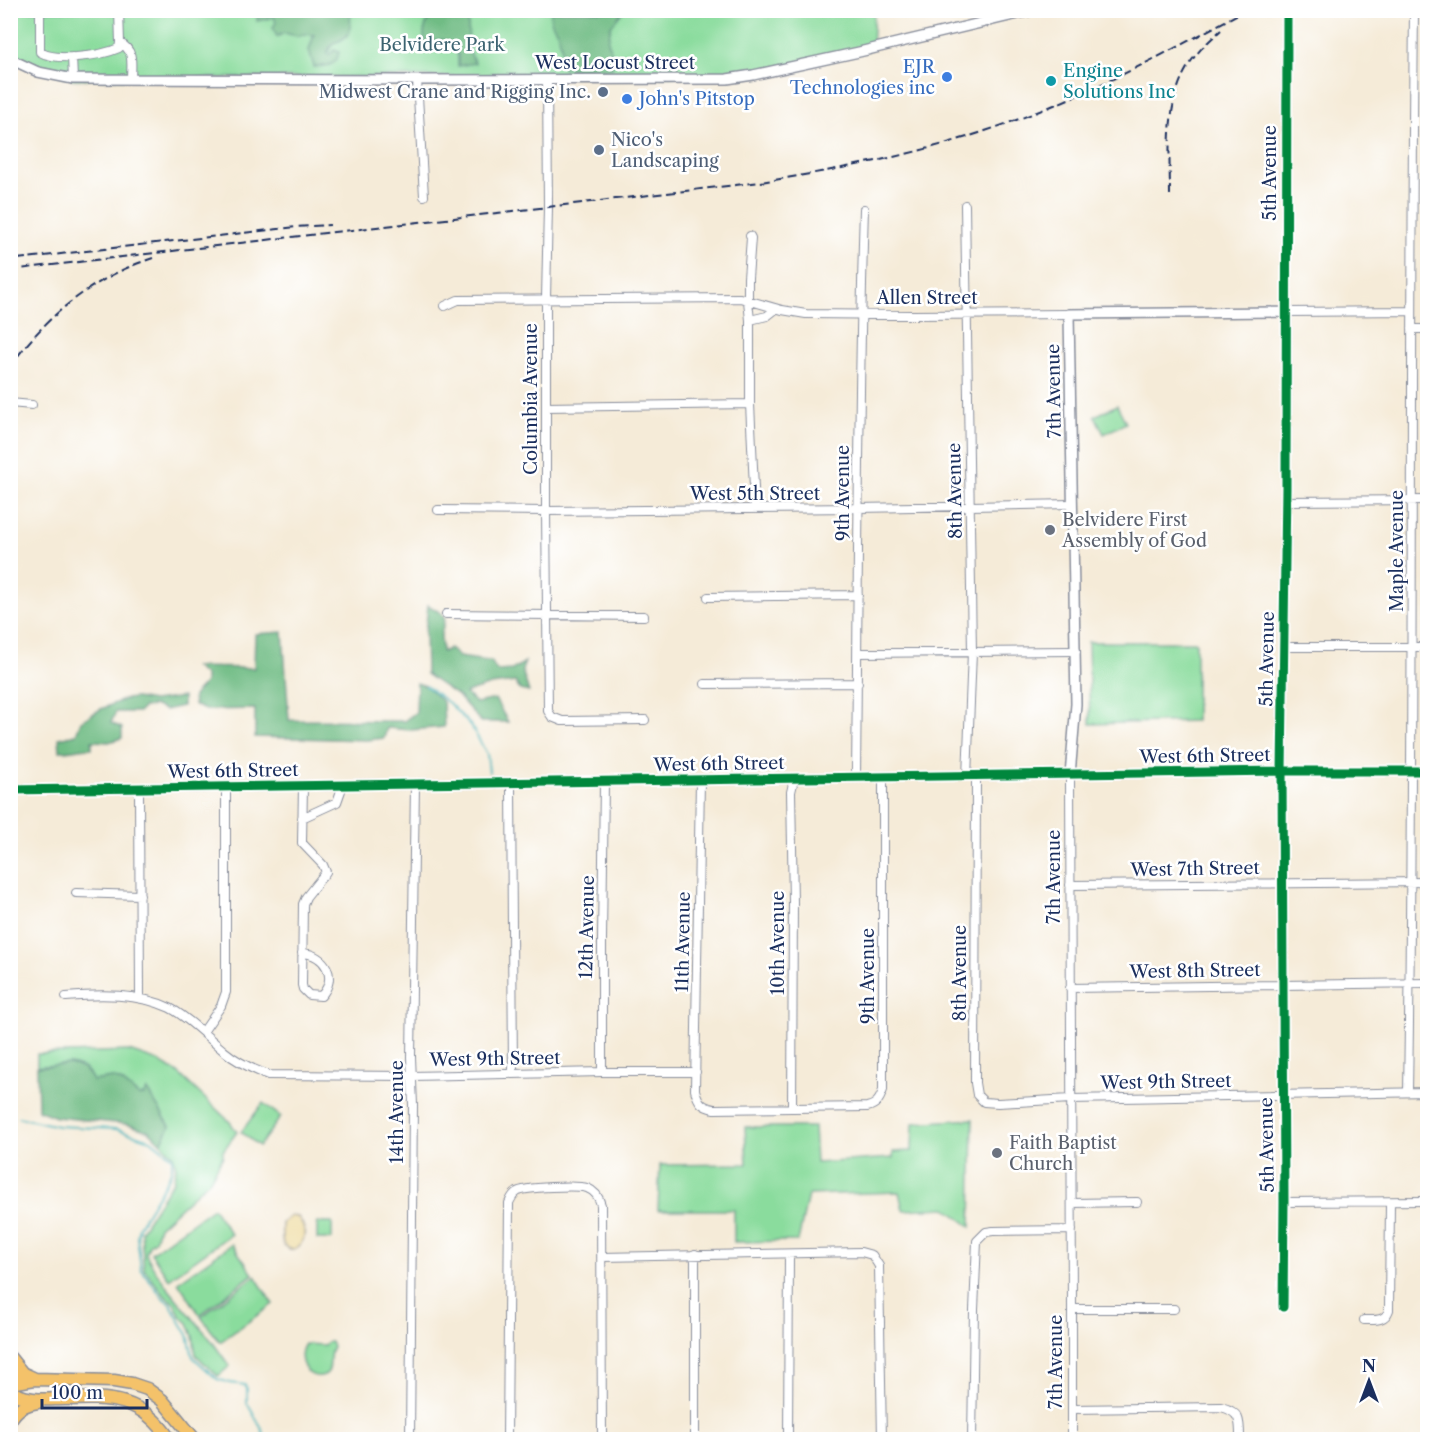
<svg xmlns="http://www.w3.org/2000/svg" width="1438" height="1450" viewBox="0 0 1438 1450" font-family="'Libre Caslon Text',serif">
<rect width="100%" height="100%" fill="#fff"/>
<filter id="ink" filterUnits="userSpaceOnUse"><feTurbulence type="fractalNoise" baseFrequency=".0167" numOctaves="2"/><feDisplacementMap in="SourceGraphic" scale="12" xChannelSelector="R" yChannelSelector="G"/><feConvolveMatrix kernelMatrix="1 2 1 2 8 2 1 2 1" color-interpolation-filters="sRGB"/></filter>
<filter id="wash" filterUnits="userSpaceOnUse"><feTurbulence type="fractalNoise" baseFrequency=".008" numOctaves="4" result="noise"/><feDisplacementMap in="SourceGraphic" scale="24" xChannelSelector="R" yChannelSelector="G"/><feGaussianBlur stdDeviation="1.35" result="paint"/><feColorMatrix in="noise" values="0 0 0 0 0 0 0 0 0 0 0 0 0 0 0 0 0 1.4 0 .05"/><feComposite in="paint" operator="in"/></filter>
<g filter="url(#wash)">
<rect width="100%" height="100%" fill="#f5ebd8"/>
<!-- green -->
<path fill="#8adc9d" stroke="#52867e" stroke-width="1.5" d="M11 11H874L872 49 753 75 73 79 11 59Z
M1117 405 1126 423 1104 434 1095 416Z
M1088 642H1196V721L1090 724Z
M129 1051 158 1061 177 1072 230 1122 237 1132 223 1151V1156L210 1180 159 1227 155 1240 149 1245 146 1254C162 1286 189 1312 211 1340 218 1349 223 1358 230 1366L218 1376 196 1355 193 1336 188 1323 180 1316 175 1304 165 1296 144 1269 141 1231 173 1181 176 1168 173 1155 161 1143 170 1126 147 1091 144 1095 139 1096 122 1082 113 1078 93 1081C91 1078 90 1075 88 1072 78 1060 51 1066 37 1067V1054Z
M263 1103 281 1117 259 1146 241 1132Z
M973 1119 971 1227 946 1208 903 1210 899 1192 808 1195 798 1241 734 1242V1210H658L660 1165 747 1164 745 1127H814L816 1163 893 1158V1152L912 1151 913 1123Z
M213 1208 231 1234 169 1279 151 1253Z
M317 1223H332V1239H317Z
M232 1244 253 1274 200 1315 178 1282Z
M255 1276 273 1304 220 1342 201 1317Z
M328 1342H331L333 1347C327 1354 333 1370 326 1374 309 1384 294 1359 305 1344L324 1345Z"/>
<!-- forest -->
<path fill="#6fbc84" stroke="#457671" stroke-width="1.5" d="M351 11C349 27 355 37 333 43L327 53 329 55 334 50 339 52C337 67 326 66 314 67L309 50 314 35 305 34 297 36 284 33 277 37 273 28 276 22 274 17 257 21 258 11Z
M434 11H453L460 17 468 21 469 50 475 63 458 66V56L453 43 442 40 425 41C421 30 428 20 434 11Z
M552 11H623L611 26 608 41 614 59 612 69H563C562 58 562 44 558 34 554 25 547 20 552 11Z
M428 605 441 613 445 619 441 635 442 652 450 648 459 657C470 658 479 661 491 661L497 671 512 670 525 662 522 670 529 692 520 690 515 682 491 685 465 693 476 703 495 699 508 722H481L459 697 426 674 425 633Z
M283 632 289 720 404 721 416 712 417 683 426 686 443 702 444 727 411 730 387 728 384 738 367 740 255 737V709L205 710 194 705 193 696 205 683V676L195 667 254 668 255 634Z
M183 697V706L165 710 155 706 144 707 139 712H116L111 723 122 728V738L109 742 92 741V748C81 748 71 751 60 751L59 738 76 734 81 721 101 709 125 699 136 698 153 701Z
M70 1064C82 1067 87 1069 93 1081L113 1078 122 1082 139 1096 144 1095 147 1090 170 1126 161 1143 149 1131 126 1124 56 1117 38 1110 37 1067Z"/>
<!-- sand -->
<path fill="#eeda9e" stroke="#84847e" stroke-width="1.5" d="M290 1216 298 1217C316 1239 291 1260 283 1243 281 1238 282 1229 282 1223Z"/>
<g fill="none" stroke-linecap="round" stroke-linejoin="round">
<!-- stream -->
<path stroke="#41b1b8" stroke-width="2" d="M426 686 449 703 471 726 487 754 489 772
M18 1117 58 1126 116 1129 151 1140 172 1157V1168L169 1177 139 1226 137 1237 141 1269 163 1298 171 1304 174 1311 188 1335 193 1357 217 1379 230 1383 245 1385 247 1389V1403L264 1433 261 1440"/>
</g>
</g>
<g filter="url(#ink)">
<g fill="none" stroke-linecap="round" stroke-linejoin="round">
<!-- minor casing -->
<g stroke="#888d9b" stroke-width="10">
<path id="minor" d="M40 10V52C57 62 101 56 119 48L120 43 119 10
M120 43C135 50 131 65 131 79
M72 57 73 79
M417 80 424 196
M547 80 548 207 546 299V511L548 711 552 717 562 721 645 720
M965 205 972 652 967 777
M750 236 751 238 748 278V301L750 320V404L755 509
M445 306 458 300 740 298 782 310 806 314 913 315 1069 314
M1286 312 1412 311
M750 320 767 316 776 309
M1412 329H1428
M10 403 32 405
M546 407 750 404
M1286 501 1428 500
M438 510 546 511 858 508 1072 504
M708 597 858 595
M446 614 644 616
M1284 647H1428
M858 653 1076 651
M705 684 858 683
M1282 771 1284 1202 1283 1307
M1070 775 1072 1309V1440
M976 777 975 1083 977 1095 984 1102 998 1103 1071 1099 1428 1092
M856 778C858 588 858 399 864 209
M700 780 695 1090C698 1102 702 1107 714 1109L867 1107C877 1105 880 1099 883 1090V777
M511 784 513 1073
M139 788 140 998
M302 818 337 802 343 785
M1070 885 1428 882
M76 893 140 895
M302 953C326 954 338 978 321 996L309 995 303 989 302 985 303 904 306 897 326 872 323 865 302 843 303 786
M1070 988 1428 983
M66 997C100 994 138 993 170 1008 188 1017 208 1038 224 1051 237 1062 252 1069 268 1075L412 1076 602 1072H696
M203 1032 221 1006 226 992V788
M602 1072V939L604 782
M1408 1092C1414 732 1410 371 1414 10
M792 1108 793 902 791 792 794 779
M1284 1202 1428 1201
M1072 1203 1137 1202
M602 1257 861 1252 872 1255 879 1266 882 1440
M1072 1309H1174
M1364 1320C1374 1320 1385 1322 1389 1310L1390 1202
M1072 1409 1221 1407C1241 1412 1240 1421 1240 1440
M410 1440 413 1105 411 1057 415 784
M507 1440 509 1203C511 1199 512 1195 517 1192 524 1187 578 1185 587 1188 595 1191 599 1197 601 1205L602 1440
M695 1440V1254
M788 1440 789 1254
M972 1440 974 1310 977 1241 986 1232 993 1231 1072 1230"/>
</g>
<!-- tertiary casing -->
<g stroke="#888d9b" stroke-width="12">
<path id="tertiary" d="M10 59 38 72 73 79 417 80 727 79 753 75 859 52 1035 10
M1282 771 1286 487 1287 10
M1070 775 1076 704 1069 314 1286 312
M10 790 1282 771H1428"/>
</g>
<!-- primary casing -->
<g stroke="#888d9b" stroke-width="15">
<path id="primary" d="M10 1358 22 1373 35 1379
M10 1383 35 1379 114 1381 132 1384 147 1389 162 1400 195 1440
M10 1392C16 1394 22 1397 28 1398 39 1401 53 1399 65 1399 111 1397 142 1397 170 1440
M10 1420C17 1408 25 1404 38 1402"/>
</g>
<!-- minor -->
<use href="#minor" stroke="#fff" stroke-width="8"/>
<!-- tertiary -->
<use href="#tertiary" stroke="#fff" stroke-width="9"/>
<!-- primary -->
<use href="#primary" stroke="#f4c26a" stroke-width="12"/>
<!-- rail -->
<path stroke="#1b2f5e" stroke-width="2" stroke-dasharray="9 4.5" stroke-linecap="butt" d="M1170 195C1170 149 1164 100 1192 60 1200 49 1211 39 1221 30
M17 259 296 227 330 225
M10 270 761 182C831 171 900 158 967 137 1065 106 1156 60 1245 10
M10 367C45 316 94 277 153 258"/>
<!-- cycleway casing -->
<g stroke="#fff" stroke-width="13">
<path id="cycleway" d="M10 790 1282 771H1428
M1283 1307 1284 1202 1282 771 1286 487 1287 10"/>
</g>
<!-- cycleway -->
<use href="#cycleway" stroke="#00873e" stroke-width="9"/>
</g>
</g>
<!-- markers -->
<g fill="#3f7fe0" stroke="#fff" stroke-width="2">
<circle cx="947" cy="77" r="6"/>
<circle cx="627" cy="99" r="6"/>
</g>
<circle fill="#0f9aa8" stroke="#fff" stroke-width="2" cx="1051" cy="81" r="6"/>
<g fill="#5c6f8a" stroke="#fff" stroke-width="2">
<circle cx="603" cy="92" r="6"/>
<circle cx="599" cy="150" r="6"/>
</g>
<g fill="#6b7280" stroke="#fff" stroke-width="2">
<circle cx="1050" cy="530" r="6"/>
<circle cx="997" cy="1153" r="6"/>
</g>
<g text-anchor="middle" stroke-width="5" stroke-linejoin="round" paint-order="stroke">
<!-- park labels -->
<g font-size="18" fill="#3c6371" stroke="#fff">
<text x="442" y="51">Belvidere Park</text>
</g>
<!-- street labels -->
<g font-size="18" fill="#1b2f5e" stroke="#fff">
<text x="615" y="69">West Locust Street</text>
<text transform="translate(1270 173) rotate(-90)" y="6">5th Avenue</text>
<text x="927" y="304">Allen Street</text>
<text transform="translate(1054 391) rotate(-91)" y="6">7th Avenue</text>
<text transform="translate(531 399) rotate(-90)" y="6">Columbia Avenue</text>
<text transform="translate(955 491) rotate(-91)" y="6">8th Avenue</text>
<text transform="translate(843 493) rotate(-90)" y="6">9th Avenue</text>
<text x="755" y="500">West 5th Street</text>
<text transform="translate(1397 551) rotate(-90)" y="6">Maple Avenue</text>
<text transform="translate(1267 659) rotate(-89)" y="6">5th Avenue</text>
<text transform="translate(1205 756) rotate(-1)" y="6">West 6th Street</text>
<text transform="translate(719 764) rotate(-1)" y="6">West 6th Street</text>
<text transform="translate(233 771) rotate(-1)" y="6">West 6th Street</text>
<text transform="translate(1195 869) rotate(-1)" y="6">West 7th Street</text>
<text transform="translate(1054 877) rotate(-90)" y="6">7th Avenue</text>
<text transform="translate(587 927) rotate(-89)" y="6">12th Avenue</text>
<text transform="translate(683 942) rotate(-89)" y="6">11th Avenue</text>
<text transform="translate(778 943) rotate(-90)" y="6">10th Avenue</text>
<text transform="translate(1195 971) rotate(-1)" y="6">West 8th Street</text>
<text transform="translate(960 973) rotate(-90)" y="6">8th Avenue</text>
<text transform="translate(868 976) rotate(-90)" y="6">9th Avenue</text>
<text transform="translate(495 1059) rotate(-1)" y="6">West 9th Street</text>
<text transform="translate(1166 1082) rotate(-1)" y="6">West 9th Street</text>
<text transform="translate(397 1112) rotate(-90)" y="6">14th Avenue</text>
<text transform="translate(1267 1145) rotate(-91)" y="6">5th Avenue</text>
<text transform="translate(1056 1362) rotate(-90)" y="6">7th Avenue</text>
</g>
<!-- shop labels -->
<g font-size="18" fill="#366cbe" stroke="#fff" text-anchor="end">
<text x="935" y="73">EJR<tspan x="935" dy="21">Technologies inc</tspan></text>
<text x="639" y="105" text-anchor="start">John's Pitstop</text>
</g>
<!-- culture labels -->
<g font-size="18" fill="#0d838f" stroke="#fff" text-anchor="start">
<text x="1063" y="77">Engine<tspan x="1063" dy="21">Solutions Inc</tspan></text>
</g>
<!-- service labels -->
<g font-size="18" fill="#4e5e75" stroke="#fff" text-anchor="end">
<text x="591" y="98">Midwest Crane and Rigging Inc.</text>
<text x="611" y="146" text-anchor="start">Nico's<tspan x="611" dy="21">Landscaping</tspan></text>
</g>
<!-- worship labels -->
<g font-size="18" fill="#5b616d" stroke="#fff" text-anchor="start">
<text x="1062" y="526">Belvidere First<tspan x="1062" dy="21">Assembly of God</tspan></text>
<text x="1009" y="1149">Faith Baptist<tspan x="1009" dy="21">Church</tspan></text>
</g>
</g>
<!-- margin -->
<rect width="1438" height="1450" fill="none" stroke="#fff" stroke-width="36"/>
<!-- north arrow -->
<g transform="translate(1369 1381)" stroke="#ffffff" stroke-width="4.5" paint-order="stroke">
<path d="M0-4.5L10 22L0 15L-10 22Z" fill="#1b2f5e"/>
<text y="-9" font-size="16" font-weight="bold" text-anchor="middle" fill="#1b2f5e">N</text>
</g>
<!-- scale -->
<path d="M42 1399v9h105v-9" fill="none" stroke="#1b2f5e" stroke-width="3"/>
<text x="51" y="1399" font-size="18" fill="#1b2f5e" stroke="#ffffff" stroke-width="4.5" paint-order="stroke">100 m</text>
</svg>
